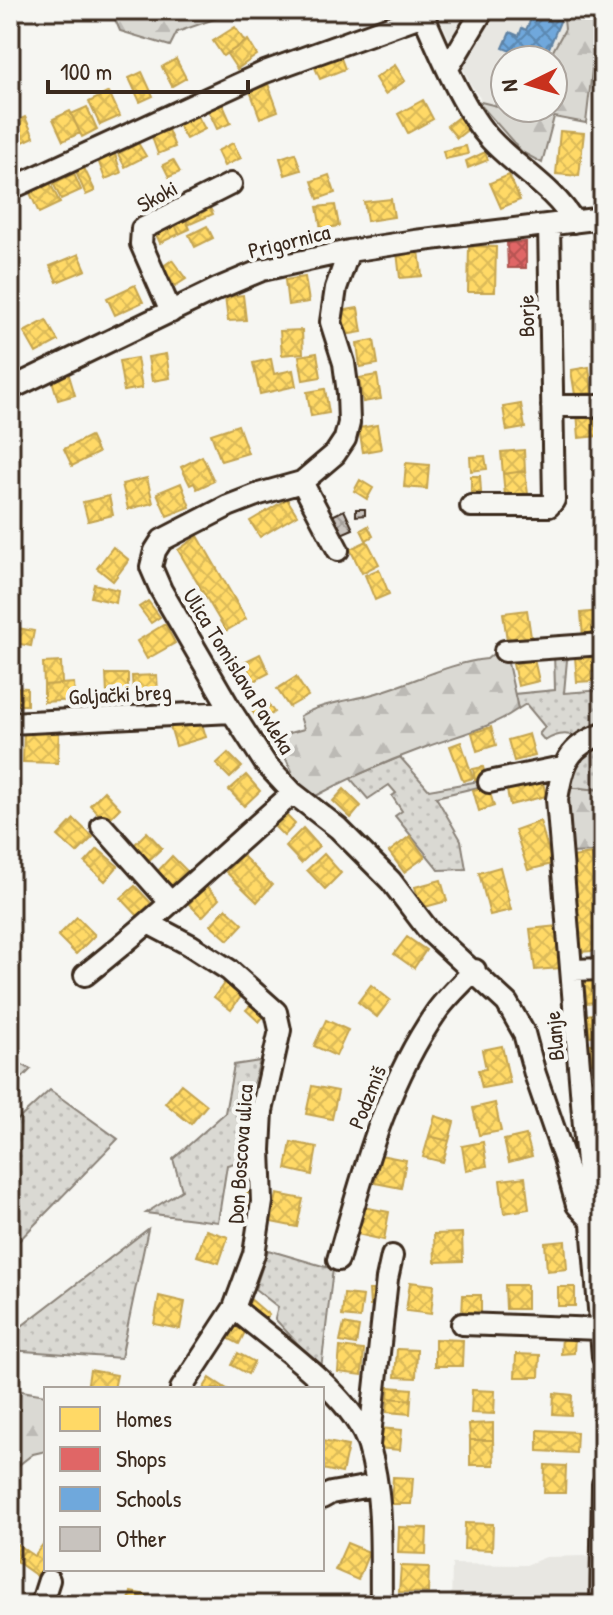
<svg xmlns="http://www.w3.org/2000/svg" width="613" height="1615" viewBox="0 0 613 1615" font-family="'Patrick Hand',sans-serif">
<defs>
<pattern id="green-dots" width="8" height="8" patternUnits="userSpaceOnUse" patternTransform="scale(2)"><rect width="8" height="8" fill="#dad9d3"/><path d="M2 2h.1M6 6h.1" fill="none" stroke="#bcbab5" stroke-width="1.8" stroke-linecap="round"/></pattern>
<pattern id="forest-firs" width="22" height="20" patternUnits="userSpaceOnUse" patternTransform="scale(2)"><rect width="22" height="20" fill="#dad9d3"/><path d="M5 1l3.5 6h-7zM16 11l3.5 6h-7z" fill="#bcbab5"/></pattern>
<pattern id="homes-cross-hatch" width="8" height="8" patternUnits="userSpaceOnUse" patternTransform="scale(2)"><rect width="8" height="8" fill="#ffd966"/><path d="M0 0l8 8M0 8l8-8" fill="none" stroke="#dbba58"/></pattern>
<pattern id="shops-cross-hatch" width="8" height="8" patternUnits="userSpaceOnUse" patternTransform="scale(2)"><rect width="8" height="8" fill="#e06666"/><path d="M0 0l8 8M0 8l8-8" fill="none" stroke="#b75453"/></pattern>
<pattern id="schools-cross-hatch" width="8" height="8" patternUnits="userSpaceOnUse" patternTransform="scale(2)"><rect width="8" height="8" fill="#6fa8dc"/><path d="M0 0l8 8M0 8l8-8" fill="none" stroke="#5c89b2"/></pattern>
<pattern id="building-cross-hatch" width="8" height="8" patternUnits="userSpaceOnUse" patternTransform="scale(2)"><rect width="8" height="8" fill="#c8c3be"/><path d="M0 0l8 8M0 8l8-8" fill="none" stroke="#a49f9a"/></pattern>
</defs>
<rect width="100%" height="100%" fill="#f6f6f2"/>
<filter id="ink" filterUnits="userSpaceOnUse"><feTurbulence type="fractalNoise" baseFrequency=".0125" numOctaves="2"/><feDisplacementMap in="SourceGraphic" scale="16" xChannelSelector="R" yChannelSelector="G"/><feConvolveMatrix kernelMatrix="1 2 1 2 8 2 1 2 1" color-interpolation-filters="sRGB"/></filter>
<g filter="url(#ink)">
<!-- built -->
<path fill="#e8e7e2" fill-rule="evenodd" d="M436 10H591L578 114 488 110 471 85ZM505 60H553V108H505Z
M584 1556 593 1558 595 1605H451L452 1564 526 1565 546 1557Z"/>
<!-- green -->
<path fill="url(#green-dots)" stroke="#8a8278" stroke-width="2" d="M554 651 575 653 567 660 564 693 603 690V727L578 737C566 732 555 734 545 741L539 734 545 727 526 704 518 709 514 694 555 690Z
M603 737V790L562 787 568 767Z
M400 757 429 790 485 780 487 785 436 797 461 840 466 869 439 870 395 816 402 811 392 796 396 793 389 785 368 799 350 778Z
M593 851 603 852V922H601Z
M10 1059 31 1069 10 1090Z
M260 1061 252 1088 249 1159 227 1165 218 1222 146 1213 182 1190 173 1159 225 1113 234 1065Z
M50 1090 118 1139 10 1250V1127Z
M148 1229 121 1358 10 1350V1335Z
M268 1250 333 1269 321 1369 275 1319 278 1307 255 1289Z"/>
<!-- forest -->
<path fill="url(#forest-firs)" stroke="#8a8278" stroke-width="2" d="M111 10H240L177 32 170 46 120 31Z
M563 10H599L586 123 554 117 542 163 522 152 477 101 509 109 553 108V60H548L565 29Z
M493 654H506L518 709C491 728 458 735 426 747 387 761 349 778 312 798L281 777 292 771 275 737 304 729 300 716C322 703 348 701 373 694 411 684 447 663 487 659Z
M562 787 603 790V852L566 853Z
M10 1389 46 1395V1451L33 1454 10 1472Z"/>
<!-- homes -->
<path fill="url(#homes-cross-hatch)" stroke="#c4a450" stroke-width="2" d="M235 27 245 42 223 56 213 41Z
M248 40 257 55 237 69 227 54Z
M339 53 345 69 320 79 313 63Z
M176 59 186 78 172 86 162 67Z
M395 65 405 81 385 94 375 78Z
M142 72 153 96 140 102 129 78Z
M267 81 278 111 260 118 249 88Z
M109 92 120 116 100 125 89 102Z
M423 100 433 119 408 133 398 114Z
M222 103 231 123 217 129 208 110Z
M87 107 97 129 82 137 71 114Z
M70 111 80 133 63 141 53 119Z
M196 113 205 129 186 139 177 123Z
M461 115 471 127 457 138 447 126Z
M25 117 34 137 10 148V124Z
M168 130 175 147 158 154 152 137Z
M560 131 584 133 579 176 556 174Z
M138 143 146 156 125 167 118 154Z
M233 143 241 158 224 166 217 151Z
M466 146 468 154 445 159 443 151Z
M114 151 121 173 105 179 97 157Z
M485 152 488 160 468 168 466 161Z
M295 153 301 170 285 175 280 158Z
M173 160 180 172 169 177 163 165Z
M84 168 95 191 86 195 76 172Z
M74 174 81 190 61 199 53 183Z
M329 175 335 193 318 199 312 181Z
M509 175 520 200 501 208 490 183Z
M50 183 60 203 39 213 30 193Z
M391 199 394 217 367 221 364 202Z
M207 202 213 214 188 225 183 212Z
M335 205 339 226 321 229 317 207Z
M183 212 190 229 179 234 172 217Z
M172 217 179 234 160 243 152 226Z
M207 226 213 238 195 247 189 235Z
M469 246 496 247 495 292H468Z
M419 250 422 276 400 278 397 252Z
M79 254 86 270 57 282 50 266Z
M172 260 186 279 175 286 162 267Z
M305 277 309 302 288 305 285 280Z
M135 285 143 302 115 315 107 298Z
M243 295 246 320 228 321 225 297Z
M358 308 362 332 344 335 340 311Z
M46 320 58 341 36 353 24 332Z
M302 330 303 353 282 355 280 331Z
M374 340 378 364 360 367 357 343Z
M317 353 321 377 303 380 299 356Z
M166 354 170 378 152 381 148 357Z
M137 358 142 388 124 391 119 361Z
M271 359 274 374 293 370 296 386 260 394 253 363Z
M589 367 592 393 575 395 571 370Z
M68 372 75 395 58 400 51 377Z
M377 375 381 399 363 402 359 378Z
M325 389 329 413 311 416 307 392Z
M521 404 525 428 507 431 503 407Z
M597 411 598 436 579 438 577 412Z
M238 425 248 453 221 461 211 434Z
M377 425 381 449 363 452 359 428Z
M90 436 98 453 72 466 64 449Z
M524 450 525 471 503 474 501 452Z
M202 456 214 481 197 489 194 483 190 485 181 467Z
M485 456 487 469 471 471 470 457Z
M406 463 429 465 427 489 404 487Z
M525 471 528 494 505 496 503 474Z
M471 476H480L481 492H471Z
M147 478 153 503 128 509 122 484Z
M360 480 373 488 367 499 354 491Z
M181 483 190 507 167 516 157 493Z
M109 496 113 515 88 521 83 502Z
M287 499 297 515 260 537 250 521Z
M368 526 373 536 366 540 361 530Z
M198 536 246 619 226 631 178 550Z
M367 541 379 564 362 573 350 549Z
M113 547 129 560 113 581 97 568Z
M603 554V581L596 582 593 555Z
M379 569 389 594 375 600 365 575Z
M94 584 118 590 116 603 91 597Z
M148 601 160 617 151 623 139 607Z
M527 610 531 637 507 640 503 613Z
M599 611 601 635 583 637 581 613Z
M165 624 175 643 147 659 137 641Z
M18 628 34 631 31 646 15 643Z
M260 654 269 673 254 681 244 662Z
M603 654V682L601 671 591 672 592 681 577 682 575 657Z
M534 659 539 681 518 686 513 664Z
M61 662 62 684 44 685 43 663Z
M106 674H128V694L107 695Z
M157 675 158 693 133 694 132 676Z
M296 677 308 696 289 707 277 689Z
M74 683 75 700 44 702V685Z
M10 687 27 688V705H10Z
M266 701 274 712 260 722 252 711Z
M200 717 206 737 176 746 170 726Z
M491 727 496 745 477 751 472 733Z
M24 729 59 731 58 763 23 762Z
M529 734 535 756 514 761 508 740Z
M461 742 473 778 463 781 450 746Z
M228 753 242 767 230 778 216 764Z
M483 767 486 778 475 780 473 769Z
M246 775 260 791 244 806 229 790Z
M542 777 546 796 510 805 506 786Z
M488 786 494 806 479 811 473 790Z
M344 789 361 806 351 818 333 801Z
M104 791 120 808 106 822 90 805Z
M282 811 295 824 284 836 271 823Z
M74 819 93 837 77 853 58 836Z
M540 821 552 864 528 870 515 830Z
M303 828 319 846 301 863 285 846Z
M147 832 162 848 146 863 132 847Z
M410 836 425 857 404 872 389 852Z
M98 849 118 866 105 881 85 863Z
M324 854 341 873 325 889 307 870Z
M592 854 603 950 581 952 572 857Z
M242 855 272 885 257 902 226 872Z
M172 856 187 871 171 888 156 873Z
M500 867 511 910 490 915 479 873Z
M441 880 447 901 421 908 415 887Z
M135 886 151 903 138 916 121 898Z
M206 886 219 899 202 917 189 904Z
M226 908 243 924 228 940 211 925Z
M77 917 95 935 76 954 58 936Z
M557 926 561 968 535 970 530 929Z
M407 937 426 950 414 968 394 954Z
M228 978 245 991 231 1010 214 997Z
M603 979V1001L587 1003 584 981Z
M371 985 390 1000 377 1017 358 1002Z
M255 1001 267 1012 259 1022 246 1010Z
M603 1012V1034L590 1036 587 1015Z
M326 1020 348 1030 336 1056 314 1046Z
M590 1044H603V1063H592Z
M502 1046 510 1083 482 1088 478 1070 486 1069 482 1050Z
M597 1076H603V1098H598Z
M181 1084 207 1105 191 1124 165 1103Z
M312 1086 338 1091 332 1119 306 1114Z
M495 1103 501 1131 479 1135 473 1108Z
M435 1116 454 1122 449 1141 429 1136Z
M526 1135 532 1156 509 1162 504 1140Z
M429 1136 449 1141 443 1162 423 1157Z
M291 1142 317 1147 312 1175 286 1169Z
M483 1142 487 1166 466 1170 462 1146Z
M380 1155 406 1160 401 1188 375 1183Z
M525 1177 529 1209 504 1213 500 1180Z
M239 1185 249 1189 245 1202 235 1199Z
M277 1194 303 1199 297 1227 271 1222Z
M240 1201 252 1204 246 1221 235 1217Z
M363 1207 389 1212 384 1240 357 1234Z
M206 1230 228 1237 219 1263 197 1256Z
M462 1233 463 1261 435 1262 434 1234Z
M565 1241 567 1269 547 1271 545 1243Z
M410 1282 434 1285 431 1314 406 1311Z
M505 1285H527V1309H506Z
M558 1287H575V1306H558Z
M369 1290H380L381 1305 370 1306Z
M344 1294 363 1296 360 1318 342 1316Z
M463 1295H481V1316H462Z
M159 1296 185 1302 180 1329 154 1324Z
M248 1297 269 1315 262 1322 242 1304Z
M229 1323 245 1332 239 1344 222 1335Z
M344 1324 359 1327 356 1345 340 1342Z
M562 1335H575L574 1353 561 1354Z
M435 1339 463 1340 462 1366H435Z
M340 1347 364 1350 362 1375 338 1372Z
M397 1349 417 1350 416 1378 395 1377Z
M238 1353 254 1362 248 1374 232 1365Z
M516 1354 540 1355 539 1377H515Z
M90 1370 117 1375 114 1389H87Z
M210 1378 227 1389H203Z
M389 1387 412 1389 411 1400 388 1398Z
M472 1390 495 1391 494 1414 471 1413Z
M554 1393 572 1395 571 1415 553 1414Z
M388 1398 411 1400 410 1414 387 1412Z
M493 1423V1440H470L469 1424Z
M379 1428 402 1430 400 1450 377 1448Z
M538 1430 577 1432 576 1453 538 1451Z
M470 1440H493L494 1465H470Z
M322 1441 348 1446 342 1473 322 1469Z
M545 1465 566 1466 565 1493H544Z
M393 1477 413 1478 411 1504H391Z
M465 1523 493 1524 492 1550 464 1549Z
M399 1527 427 1528 426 1554 398 1553Z
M10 1539 25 1550 16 1561 10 1557Z
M44 1543 46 1569 40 1578 16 1561 25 1550 34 1556Z
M347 1543 369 1552 358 1580 335 1570Z
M401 1566 429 1567 428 1593 399 1592Z
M131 1592 157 1597 156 1605H128Z
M178 1598 204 1603V1605H177Z"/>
<!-- shops -->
<path fill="url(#shops-cross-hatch)" stroke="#ae5450" stroke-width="2" d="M526 242V268H508L507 243Z"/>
<!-- schools -->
<path fill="url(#schools-cross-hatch)" stroke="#5f82a3" stroke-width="2" d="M535 10 561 19 544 60H534L519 52 518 54 503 48 510 32 519 36 522 28 526 30Z
M496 1597V1605H465V1598Z"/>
<!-- building -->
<path fill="url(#building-cross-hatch)" stroke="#3b2a1e" stroke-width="2" d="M356 509H365V515L356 516Z
M344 510 353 529 339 535 330 517Z"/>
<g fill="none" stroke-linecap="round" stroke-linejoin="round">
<!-- minor casing -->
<g stroke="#3b2a1e" stroke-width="26">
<path id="minor" d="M421 10C438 48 463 111 491 140 518 169 554 188 574 222
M448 68 483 10
M10 189 265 72 423 15
M349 251 336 288 331 322 344 363 348 393 349 423 345 439 335 454 302 482 259 494 228 506 162 540 155 551 151 567 161 590 232 712 265 763 293 793 338 828 391 881 429 931 507 1003 524 1033 535 1074 564 1158 577 1205 590 1219
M171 312 141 244 142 229 231 184
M10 389 217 289 262 270 349 251 415 241 603 218
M552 406H603
M302 482 338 550
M471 506H549L554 500 549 225
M505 651 603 644
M10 723 232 712
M603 734C567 746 563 765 557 799L603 1357
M489 782 562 767
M102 826 170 902
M150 924 190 945 229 970 276 1012 280 1030 262 1111 260 1150 262 1202 254 1254 234 1308 181 1389
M573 970 603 969
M85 975C157 918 224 854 293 793
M338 1260C363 1174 385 1085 437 1011 448 996 462 983 475 970
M234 1308C273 1341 356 1398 369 1447 384 1498 380 1552 381 1605
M462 1324 600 1329
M369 1445 387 1279 392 1256
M322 1498 331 1493 376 1485
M41 1605 49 1580
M601 1605 603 1484"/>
</g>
<!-- minor -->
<use href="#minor" stroke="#f6f6f2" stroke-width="20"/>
</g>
</g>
<g text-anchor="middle" stroke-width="8" stroke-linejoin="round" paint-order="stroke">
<!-- street labels -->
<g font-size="22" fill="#3b2a1e" stroke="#f6f6f2">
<text transform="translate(157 196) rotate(-29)" y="8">Skoki</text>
<text transform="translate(289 241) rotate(-14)" y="8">Prigornica</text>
<text transform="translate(526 316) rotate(-91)" y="8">Borje</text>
<text transform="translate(239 671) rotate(58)" y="8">Ulica Tomislava Pavleka</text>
<text transform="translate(120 694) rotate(-3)" y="8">Goljački breg</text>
<text transform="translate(554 1036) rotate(-95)" y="8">Blanje</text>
<text transform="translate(367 1097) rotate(-68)" y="8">Podzmiš</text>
<text transform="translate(240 1154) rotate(-86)" y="8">Don Boscova ulica</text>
</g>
</g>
<!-- margin -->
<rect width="613" height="1615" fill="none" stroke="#f6f6f2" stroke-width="40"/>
<rect x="20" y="20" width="573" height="1575" fill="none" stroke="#3b2a1e" stroke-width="3" filter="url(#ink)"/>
<!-- legend -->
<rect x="44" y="1387" width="280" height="184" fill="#f6f6f2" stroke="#aba49d" stroke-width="2"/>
<rect x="60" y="1407" width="40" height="24" fill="#ffd966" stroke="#aba49d" stroke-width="2"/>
<text x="116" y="1427" font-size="24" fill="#3b2a1e">Homes</text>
<rect x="60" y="1447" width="40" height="24" fill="#e06666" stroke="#aba49d" stroke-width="2"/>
<text x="116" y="1467" font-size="24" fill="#3b2a1e">Shops</text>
<rect x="60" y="1487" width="40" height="24" fill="#6fa8dc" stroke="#aba49d" stroke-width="2"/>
<text x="116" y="1507" font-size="24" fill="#3b2a1e">Schools</text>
<rect x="60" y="1527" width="40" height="24" fill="#c8c3be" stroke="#aba49d" stroke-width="2"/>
<text x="116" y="1547" font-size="24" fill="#3b2a1e">Other</text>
<!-- north arrow -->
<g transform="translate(529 84) rotate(265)"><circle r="38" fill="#f6f6f2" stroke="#aba49d" stroke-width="2"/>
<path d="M0-6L14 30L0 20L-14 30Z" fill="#c8321e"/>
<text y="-12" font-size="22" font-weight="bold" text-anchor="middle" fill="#3b2a1e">N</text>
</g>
<!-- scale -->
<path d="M48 80v12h200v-12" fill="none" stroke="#3b2a1e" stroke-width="4"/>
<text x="60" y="80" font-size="24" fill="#3b2a1e" stroke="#f6f6f2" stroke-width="6" paint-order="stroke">100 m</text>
</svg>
